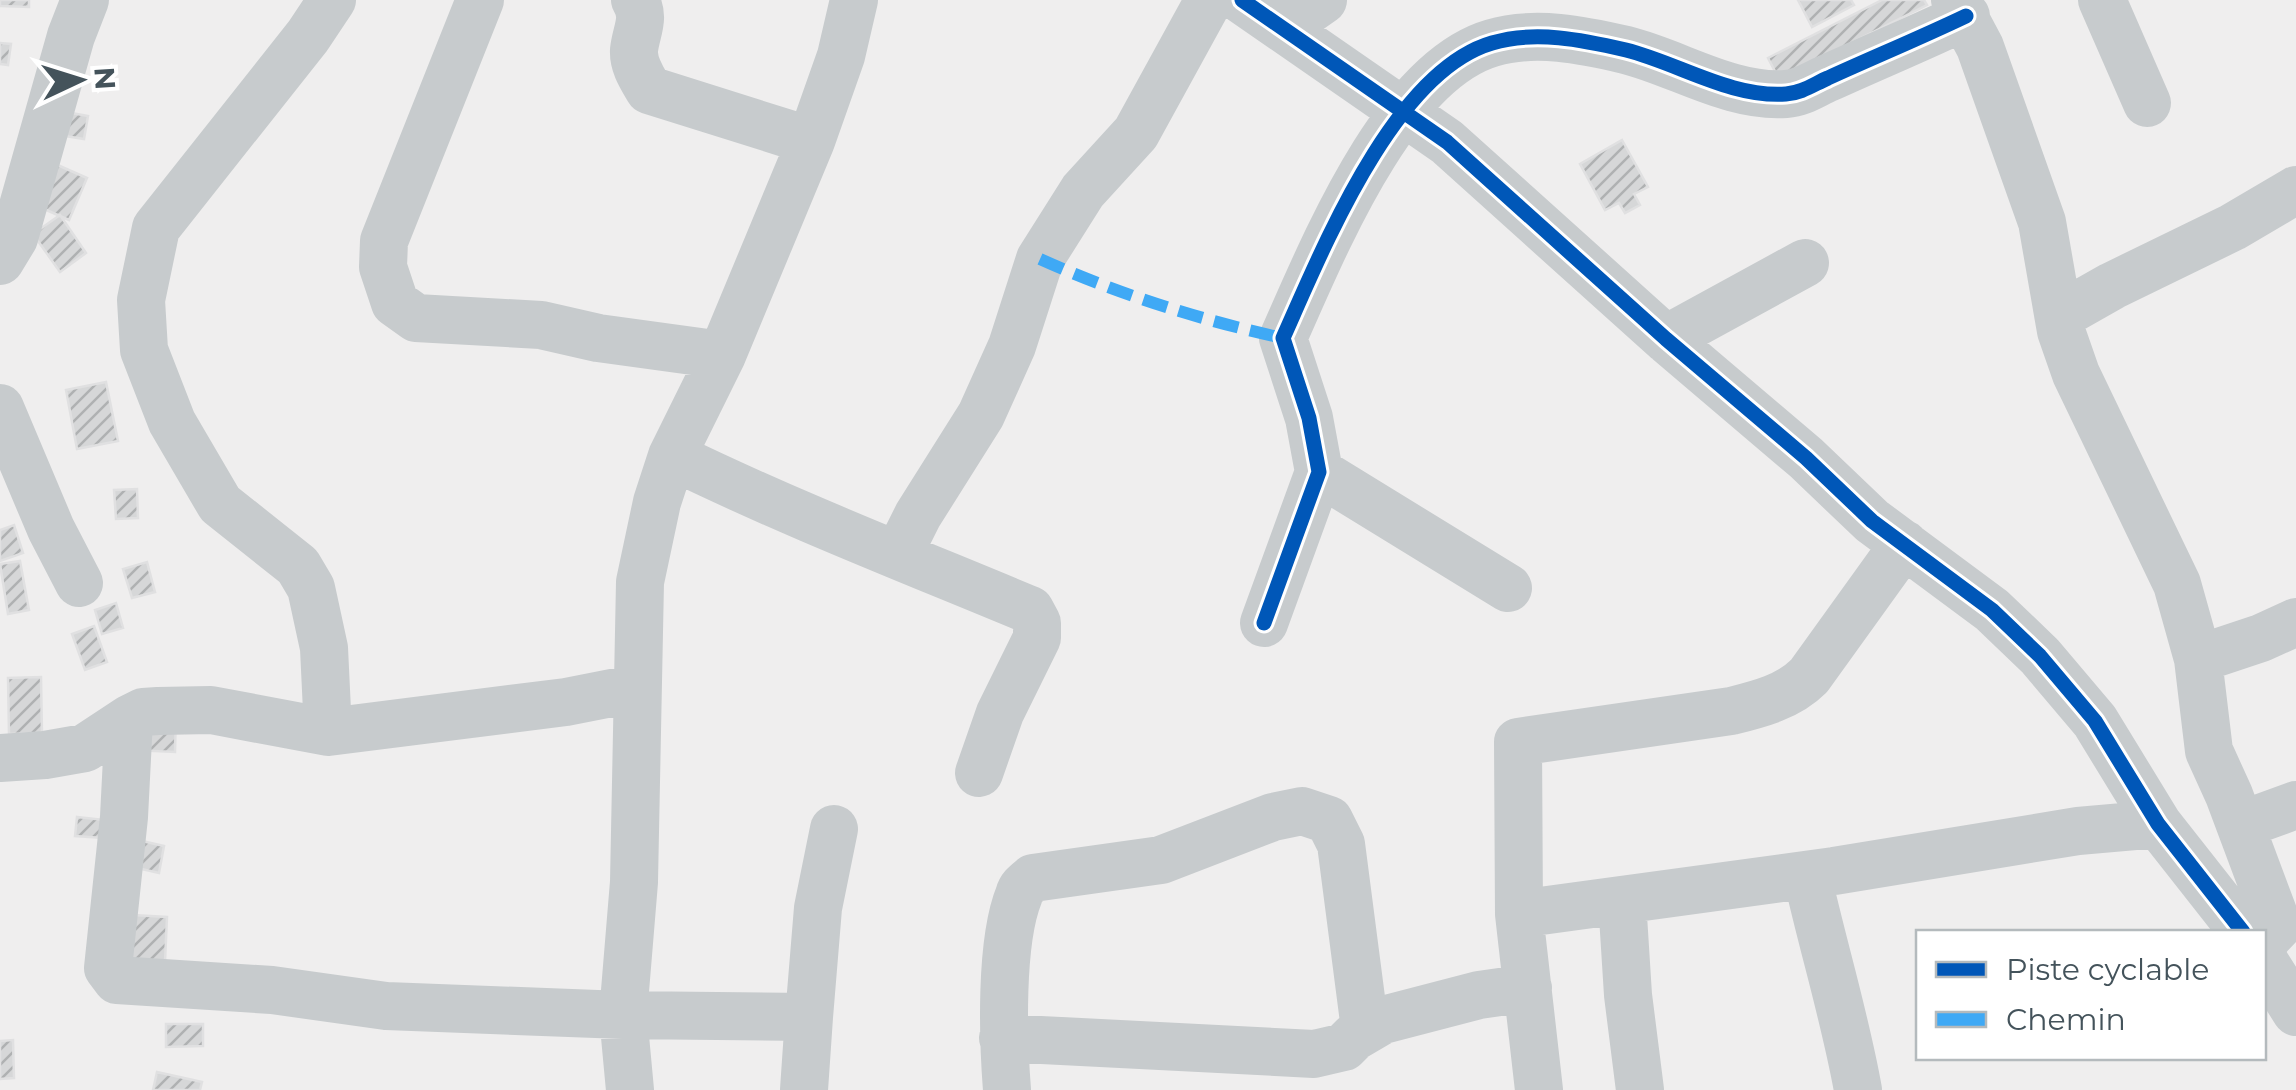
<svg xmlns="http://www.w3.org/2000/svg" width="2296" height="1090" viewBox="0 0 2296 1090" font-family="Montserrat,sans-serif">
<defs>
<pattern id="building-hatch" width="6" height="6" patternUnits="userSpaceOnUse" patternTransform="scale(2.5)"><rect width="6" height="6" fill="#d6d7d8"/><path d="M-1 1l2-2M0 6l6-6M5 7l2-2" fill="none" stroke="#afb1b2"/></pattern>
</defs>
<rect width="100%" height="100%" fill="#efeeee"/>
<!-- building -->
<path fill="url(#building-hatch)" stroke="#e0e0e1" stroke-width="2.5" d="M0 0H29V7L0 6Z
M1798 0H1851L1854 5 1812 27Z
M1882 0H1924L1927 5 1779 79 1768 58Z
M0 43 11 44 8 65 0 64Z
M50 109 88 116 84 139 46 133Z
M1622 140 1648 187 1634 194 1640 205 1625 213 1619 203 1605 210 1580 164Z
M53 163 87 178 69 220 35 205Z
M60 215 86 253 60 272 33 234Z
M106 382 118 441 77 449 66 390Z
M137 489 138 518 116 519 114 490Z
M14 525 23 553 0 561V530Z
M20 561 29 610 8 614 0 564Z
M147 562 155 592 132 598 123 569Z
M116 603 123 628 102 634 95 610Z
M94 626 107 662 85 670 72 634Z
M41 677 42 733 9 734 8 678Z
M176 713 175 752 130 750Z
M77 817 105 820 103 838 75 836Z
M129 838 164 846 159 873 124 865Z
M133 915 167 917 165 962 130 960Z
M166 1024H203V1046L166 1047Z
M13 1040 14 1078 0 1079V1041Z
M157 1072 202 1082 200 1090H153Z"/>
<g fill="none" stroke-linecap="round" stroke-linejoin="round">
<!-- minor -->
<path stroke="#c7cbcd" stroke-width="48" d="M480 0 384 241 383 267 395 303 416 318 541 325 598 338 722 355
M635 0C646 18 636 31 634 50 633 65 642 78 649 90L811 141
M1242 0 1447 142 1666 339 1806 458 1872 521 1992 610 2040 656 2095 721 2158 824 2243 932
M1955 0 1980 47 2042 222 2061 331 2076 374 2177 584 2198 659 2209 751 2229 795 2278 926 2264 941
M2102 0 2147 103
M1283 28 1323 0
M0 261 14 238 71 36 85 0
M2059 316 2112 286 2233 227 2296 190
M1666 339 1805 263
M0 408 51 529 79 583
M672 456C789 513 910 560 1030 610L1037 623V638L1000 713 979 773
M1319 472 1508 588
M898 555 918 515 981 415 1012 346 1040 259 1083 191 1136 133 1209 0
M1264 623 1319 472 1309 418 1283 338C1322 251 1393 72 1492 43 1535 30 1583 40 1626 50 1678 63 1731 98 1786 94 1802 93 1814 84 1828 78 1874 57 1920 38 1966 16
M2198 659 2261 638 2296 622
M129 719 124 817 108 968 117 980 272 990 386 1006 623 1015 809 1017 804 1090
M328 732 324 648 311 588 298 566 220 504 172 422 144 350 141 300 156 228 308 36 332 0
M0 758 45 755 85 748 129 719 143 712 158 711 211 710 328 732 566 702 637 688
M2241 825 2296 805
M1807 875C1823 947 1845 1017 1858 1090
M1622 900 1628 995 1640 1090
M1519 914 1834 871 2078 831 2158 824
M2264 961 2296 1012
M809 1017 818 908 834 829
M1003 1038 1314 1054 1344 1047 1354 1037 1383 1020 1479 995 1528 988
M630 1090 623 1015 634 882 640 582 657 502 672 456 722 355 811 141 841 56 854 0
M1007 1090C1003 1039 1000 942 1019 895 1021 887 1027 883 1033 878L1161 860 1273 817 1302 811 1329 820 1341 844 1365 1029
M1539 1090 1519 914 1518 742 1731 711C1759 704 1788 697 1809 676L1904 544"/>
<!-- quiet -->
<path stroke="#3fa9f5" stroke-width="12" stroke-dasharray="25 12" stroke-linecap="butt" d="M1040 259C1118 294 1200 320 1283 338"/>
<!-- cycleway casing -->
<g stroke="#fff" stroke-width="21">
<path id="cycleway" d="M1242 0 1447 142 1666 339 1806 458 1872 521 1992 610 2040 656 2095 721 2158 824 2243 932
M1264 623 1319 472 1309 418 1283 338C1322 251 1393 72 1492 43 1535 30 1583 40 1626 50 1678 63 1731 98 1786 94 1802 93 1814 84 1828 78 1874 57 1920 38 1966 16"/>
</g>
<!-- cycleway -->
<use href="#cycleway" stroke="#0057b8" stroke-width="15"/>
</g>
<!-- legend -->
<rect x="1916" y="930" width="350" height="130" fill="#ffffff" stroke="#b4babd" stroke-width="2.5"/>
<rect x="1936" y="962" width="50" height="15" fill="#0057b8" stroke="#b4babd" stroke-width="2.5"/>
<text x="2006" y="980" font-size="30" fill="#44535b">Piste cyclable</text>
<rect x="1936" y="1012" width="50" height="15" fill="#3fa9f5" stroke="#b4babd" stroke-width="2.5"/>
<text x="2006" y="1030" font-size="30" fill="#44535b">Chemin</text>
<!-- north arrow -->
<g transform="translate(80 80) rotate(86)" stroke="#ffffff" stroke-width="8" paint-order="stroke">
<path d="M0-8L18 38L0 25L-18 38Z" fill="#44535b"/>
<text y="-15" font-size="28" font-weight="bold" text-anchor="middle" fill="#44535b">N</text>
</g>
</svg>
